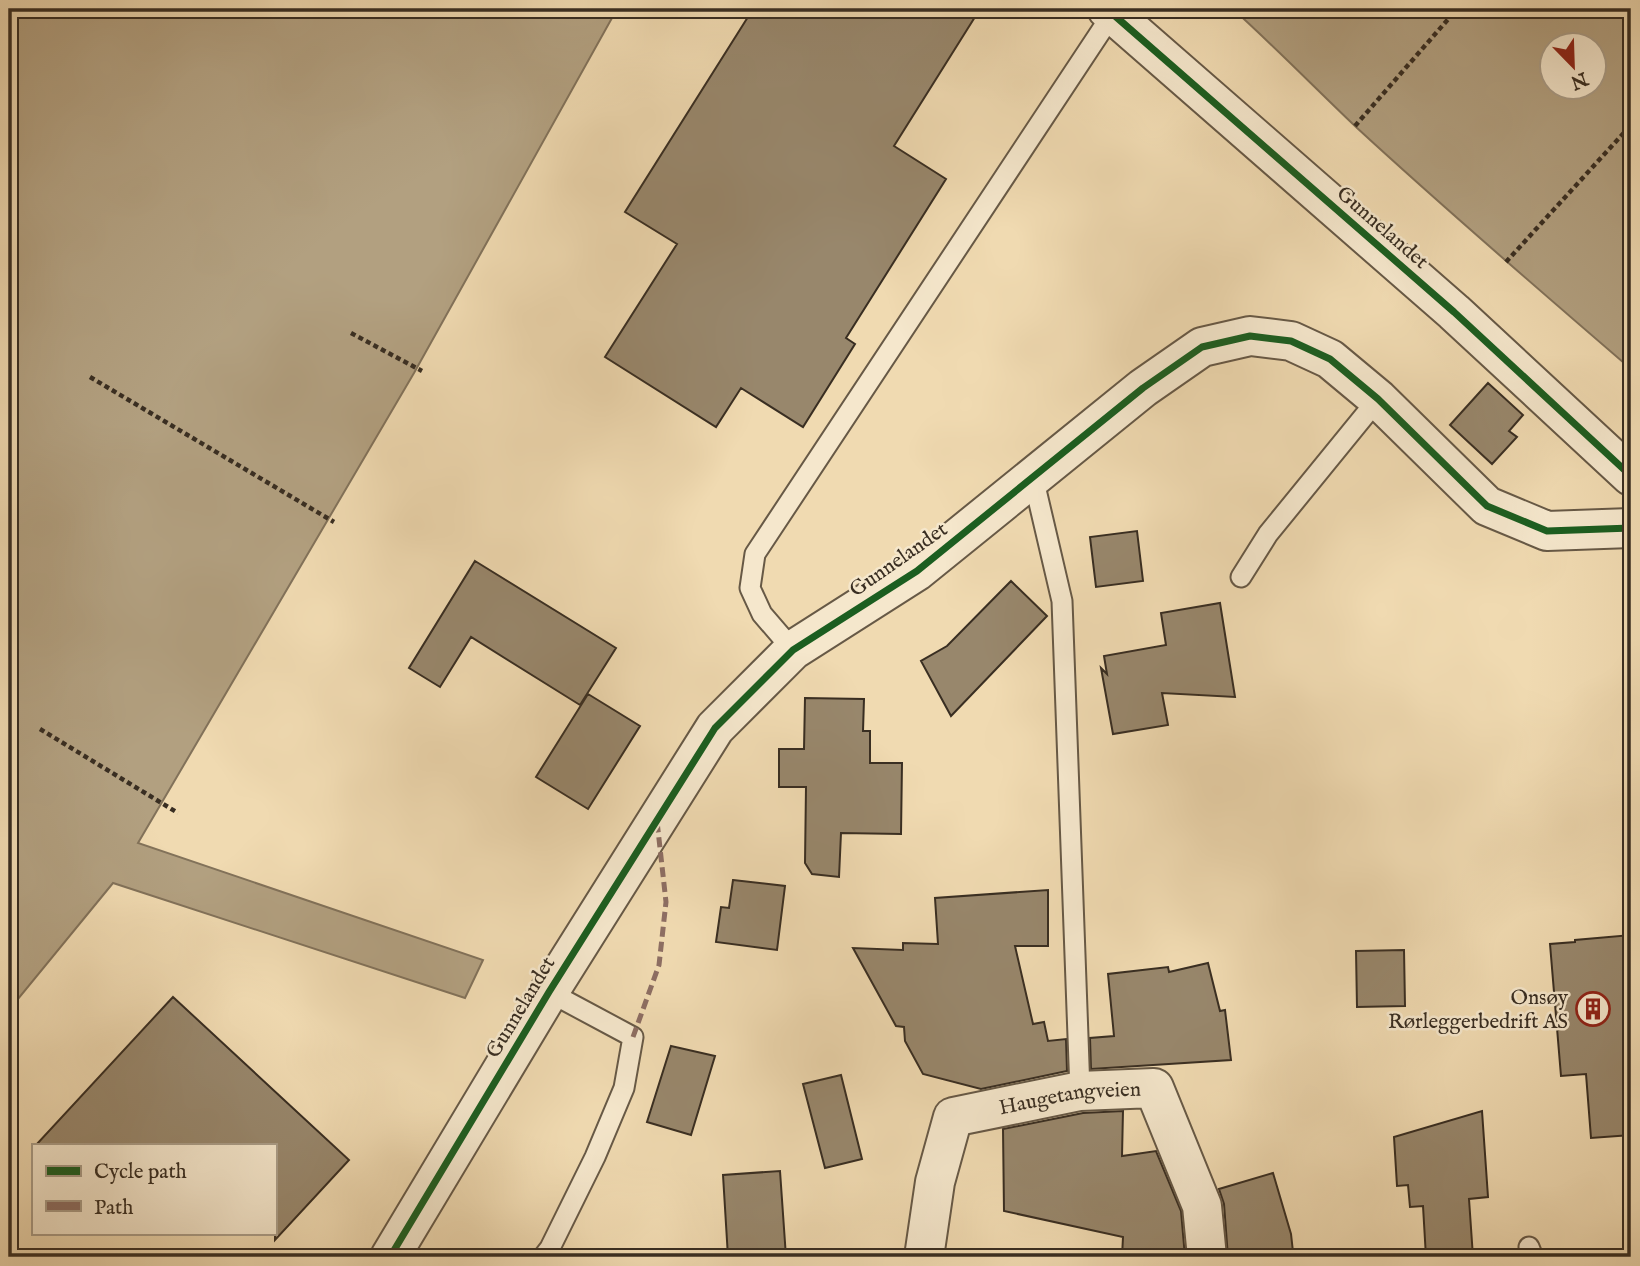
<svg xmlns="http://www.w3.org/2000/svg" width="1640" height="1266" viewBox="0 0 1640 1266" font-family="'IM FELL English',serif">
<rect width="100%" height="100%" fill="#f0dab1"/>
<filter id="stains"><feTurbulence type="fractalNoise" baseFrequency=".00286" numOctaves="4"/><feColorMatrix values="0 0 0 0 .2 0 0 0 0 .09 0 0 0 0 .02 0 0 0 .5 -.17"/></filter>
<radialGradient id="worn" r=".72"><stop offset=".6" stop-color="#630" stop-opacity="0"/><stop offset="1" stop-color="#630" stop-opacity=".3"/></radialGradient>
<!-- water -->
<path fill="#b2a080" stroke="#82725a" stroke-width="2" fill-rule="evenodd" d="M9 9H617L414 373 138 843 483 960 465 998 113 883 9 1010Z
M1233 9H1631V369C1539 290 1446 210 1356 127 1315 88 1275 47 1233 9ZM1552 46H1594V88H1552Z"/>
<!-- building -->
<path fill="#98876c" stroke="#392e22" stroke-width="2" d="M753 9H980L894 146 946 179 846 338 855 344 803 427 741 388 716 427 605 357 677 244 625 212Z
M1488 383 1523 415 1509 431 1517 437 1492 464 1450 425Z
M1137 531 1143 581 1096 587 1090 537Z
M475 561 616 648 580 705 471 637 440 687 409 668Z
M1011 581 1047 616 951 716 921 661 947 646Z
M1220 603 1235 697 1162 693 1168 725 1113 734 1101 668 1107 674 1104 656 1166 645 1161 613Z
M588 694 640 726 588 809 536 777Z
M805 698 864 699 863 731H870V763H902L901 834 841 833 839 877 812 874 805 863 806 787H779V749H804Z
M733 880 785 886 777 950 716 942 721 907 729 908Z
M1048 890V946H1015L1033 1024 1044 1022 1048 1041 1066 1039 1067 1071 981 1089 923 1074 905 1041 904 1027 896 1026 853 948 903 950V943L938 944 935 898Z
M1631 935V1135L1591 1138 1586 1074 1561 1076 1550 944 1575 942V940Z
M1404 950 1405 1006 1357 1007 1356 951Z
M1208 963 1220 1011 1225 1010 1231 1060 1091 1069 1090 1038 1114 1036 1108 974 1168 967 1169 972Z
M173 997 349 1160 275 1240V1145H36Z
M671 1046 715 1056 691 1135 647 1122Z
M841 1075 862 1159 825 1168 803 1084Z
M1123 1111 1122 1156 1156 1151 1181 1211 1185 1257H1122L1123 1237 1004 1211 1003 1129 1083 1113Z
M1482 1111 1488 1197 1469 1199 1473 1257H1426L1423 1206 1410 1207 1408 1185 1397 1186 1394 1137Z
M780 1171 786 1257H728L723 1175Z
M1273 1173 1291 1234 1293 1252 1257 1257H1228L1224 1204 1219 1189Z"/>
<g fill="none" stroke-linecap="round" stroke-linejoin="round">
<!-- lane casing -->
<g stroke="#675946" stroke-width="23">
<path id="lane" d="M1033 477 1062 601 1080 1091
M1241 577 1268 534 1378 399
M793 650 762 614 750 588 755 554 1113 13
M1529 1247 1533 1257
M543 1257 550 1248 595 1157 624 1088 633 1037 549 992"/>
</g>
<!-- street casing -->
<g stroke="#675946" stroke-width="42">
<g id="street">
<path d="M1107 9 1454 312 1631 476"/>
<path d="M390 1257 549 992 715 728 793 650 917 571 1143 388 1202 347 1250 336 1291 341 1330 359 1378 399 1487 506 1547 531 1631 528"/>
<path id="s1" d="M924 1257 935 1182 953 1117 1080 1091 1154 1088 1202 1206 1207 1257"/>
</g>
</g>
<!-- path -->
<path stroke="#392e22" stroke-width="4.5" stroke-dasharray="5 3.5" stroke-linecap="butt" d="M1355 126 1457 9
M1506 262 1631 125
M351 333 422 371
M90 377 334 522
M40 729 178 813"/>
<!-- lane -->
<use href="#lane" stroke="#f5e7cc" stroke-width="19"/>
<!-- street -->
<use href="#street" stroke="#f5e7cc" stroke-width="38"/>
<!-- quiet -->
<path stroke="#8d6e63" stroke-width="5" stroke-dasharray="10 5" stroke-linecap="butt" d="M633 1037 659 965 666 902 657 821"/>
<!-- cycleway casing -->
<g stroke="#f5e7cc" stroke-width="11">
<path id="cycleway" d="M1107 9 1454 312 1631 476
M390 1257 549 992 715 728 793 650 917 571 1143 388 1202 347 1250 336 1291 341 1330 359 1378 399 1487 506 1547 531 1631 528"/>
</g>
<!-- cycleway -->
<use href="#cycleway" stroke="#1b5e20" stroke-width="7"/>
</g>
<!-- icons -->
<defs>
<g id="building-ring" transform="scale(1.75)"><circle r="9.5" fill="#f5e7cc" stroke="#8f2418" stroke-width="1.5"/><path d="M-4-6H4V6H1V3H-1V6H-4ZM-2.5-4.3h1.7v1.8h-1.7ZM.8-4.3h1.7v1.8H.8ZM-2.5-1h1.7V.8h-1.7ZM.8-1h1.7V.8H.8Z" fill="#8f2418"/></g>
</defs>
<g fill-rule="evenodd">
<use href="#building-ring" x="1593" y="1009"/>
</g>
<g text-anchor="middle" stroke-width="5" stroke-linejoin="round" paint-order="stroke">
<!-- street labels -->
<g font-size="21" fill="#392e22" stroke="#f5e7cc">
<text transform="translate(1383 227) rotate(41)" y="7">Gunnelandet</text>
<text transform="translate(898 559) rotate(-35)" y="7">Gunnelandet</text>
<text transform="translate(520 1007) rotate(-59)" y="7">Gunnelandet</text>
<text dy="7" stroke="none"><textPath href="#s1" startOffset="262">Haugetangveien</textPath></text>
</g>
<!-- poi labels -->
<g font-size="21" fill="#392e22" stroke="#f5e7cc" text-anchor="end">
<text x="1568" y="1004">Onsøy<tspan x="1568" dy="24">Rørleggerbedrift AS</tspan></text>
</g>
</g>
<!-- margin -->
<rect width="1640" height="1266" fill="none" stroke="#f0dab1" stroke-width="35"/>
<rect x="10" y="10" width="1619" height="1245" fill="none" stroke="#392e22" stroke-width="3.5"/>
<rect x="18" y="18" width="1605" height="1231" fill="none" stroke="#392e22" stroke-width="2"/>
<!-- legend -->
<rect x="32" y="1144" width="245" height="91" fill="#f5e7cc" stroke="#aa9d88" stroke-width="2"/>
<rect x="46" y="1166" width="35" height="10" fill="#1b5e20" stroke="#aa9d88" stroke-width="2"/>
<text x="94" y="1178" font-size="21" fill="#392e22">Cycle path</text>
<rect x="46" y="1201" width="35" height="10" fill="#8d6e63" stroke="#aa9d88" stroke-width="2"/>
<text x="94" y="1214" font-size="21" fill="#392e22">Path</text>
<!-- north arrow -->
<g transform="translate(1573 66) rotate(157)"><circle r="33" fill="#f5e7cc" stroke="#aa9d88" stroke-width="2"/>
<path d="M0-5L12 26L0 18L-12 26Z" fill="#8f2418"/>
<text y="-10" font-size="19" font-weight="bold" text-anchor="middle" fill="#392e22">N</text>
</g>
<rect width="100%" height="100%" filter="url(#stains)"/>
<rect width="100%" height="100%" fill="url(#worn)"/>
</svg>
